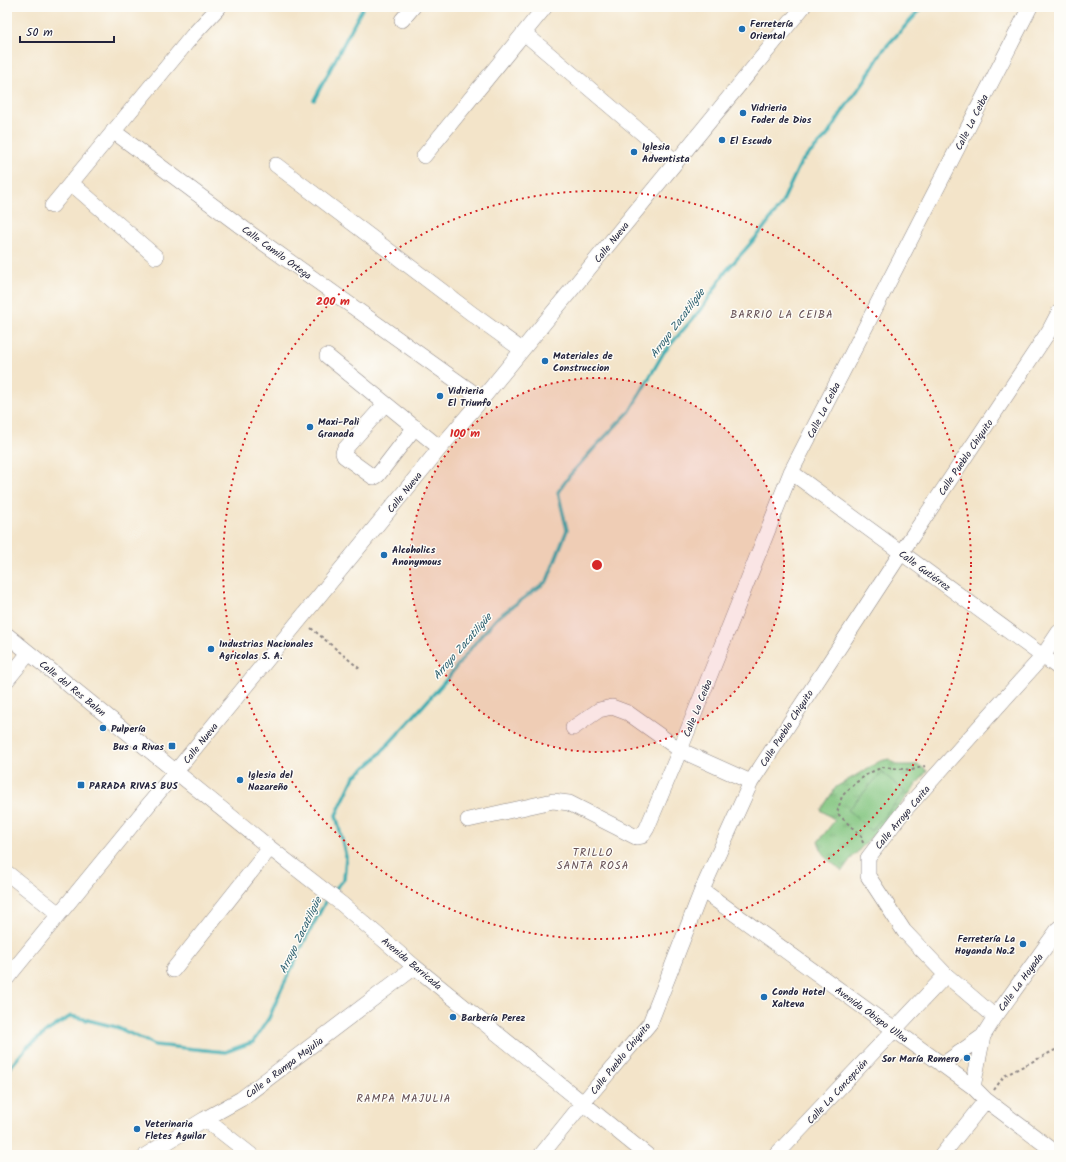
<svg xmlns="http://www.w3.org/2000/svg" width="1066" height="1162" viewBox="0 0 1066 1162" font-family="Kalam,sans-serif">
<defs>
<pattern id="park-tufts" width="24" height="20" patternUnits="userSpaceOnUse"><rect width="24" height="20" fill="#82c57f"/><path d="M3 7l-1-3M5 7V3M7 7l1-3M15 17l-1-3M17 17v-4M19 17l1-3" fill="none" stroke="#6aa069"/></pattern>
</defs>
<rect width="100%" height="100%" fill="#fdfcf7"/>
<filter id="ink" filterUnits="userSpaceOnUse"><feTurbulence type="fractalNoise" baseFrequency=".025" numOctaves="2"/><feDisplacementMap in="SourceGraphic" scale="8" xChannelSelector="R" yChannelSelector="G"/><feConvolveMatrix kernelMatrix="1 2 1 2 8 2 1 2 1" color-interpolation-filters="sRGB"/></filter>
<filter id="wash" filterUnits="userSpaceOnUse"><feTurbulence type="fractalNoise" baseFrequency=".012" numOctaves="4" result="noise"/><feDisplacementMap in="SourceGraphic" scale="16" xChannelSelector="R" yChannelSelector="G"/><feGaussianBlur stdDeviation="0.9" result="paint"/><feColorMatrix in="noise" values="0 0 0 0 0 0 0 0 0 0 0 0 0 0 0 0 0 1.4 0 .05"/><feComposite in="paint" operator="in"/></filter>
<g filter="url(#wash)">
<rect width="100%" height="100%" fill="#f3e4c9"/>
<!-- park -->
<path fill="url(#park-tufts)" stroke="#52745d" d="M889 759 897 765H919L927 771 897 809 849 861 842 871 825 857 818 842 835 820 821 810 836 787 880 761Z"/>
<!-- pitch -->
<path fill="#82c57f" stroke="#52745d" d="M882 772 905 792 871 831 848 810Z"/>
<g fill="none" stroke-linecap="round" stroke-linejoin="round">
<!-- stream -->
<path stroke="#39acb1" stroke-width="3.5" d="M314 100 363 7
M332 893 344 879 346 857 336 815 354 777 374 760 422 707 447 679 478 639 498 617 547 581 567 530 558 492 570 475 596 446 630 411 664 352 702 308 726 271 759 234 781 205 801 162 827 136 844 109 865 80 883 50 923 7
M7 1071 27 1047 49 1030 71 1016 116 1027 155 1045 225 1052 253 1042 269 1018 281 990 306 938 328 897"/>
</g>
</g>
<g filter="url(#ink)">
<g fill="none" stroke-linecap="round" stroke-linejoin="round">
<!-- minor casing -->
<g stroke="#8a8382" stroke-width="16">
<path id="minor" d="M402 20 413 7
M524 33 676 162
M113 131 251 234 482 399
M424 156 545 7
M276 165 471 313 522 350
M71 183 156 257
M52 206 193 35 219 7
M327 356 440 448
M385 404 344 450 343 453 344 456 373 477H375L378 475 415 427
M791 472 1059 668
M7 635 270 848 343 905 415 967 647 1155
M7 680 29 653
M573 728 599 710 612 707 628 713 680 750 751 782
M468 820 553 801 569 803 636 837 642 836 647 828 680 750 791 472 1030 7
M7 873 59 914
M702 890 973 1087 986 1100 1059 1155
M173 970 270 848
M7 978 440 448 482 399 803 7
M995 1017 946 975 904 931 868 876V858L903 812 1043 656 1059 632
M942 1065 983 1036 995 1017 1059 928
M973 1087 983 1036
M205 1119 251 1155
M146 1155 205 1119 241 1099 415 967
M541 1155 583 1103 650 1023 702 890 751 782 901 553 1049 331 1059 312
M776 1155 946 975
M942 1155 986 1100"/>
</g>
<!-- path -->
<path stroke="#8a8382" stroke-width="2" stroke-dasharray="3 3" stroke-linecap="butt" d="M311 628 360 669
M863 843 861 836 837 813 842 796 854 784 869 773 883 767 912 770 925 766
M994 1090 1004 1076 1059 1048"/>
<!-- minor -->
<use href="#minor" stroke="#fff" stroke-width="15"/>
</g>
</g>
<!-- distance rings -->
<circle cx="597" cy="565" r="187" fill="#d62828" fill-opacity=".12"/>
<g fill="none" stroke="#d62828" stroke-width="2" stroke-dasharray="2 4">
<circle cx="597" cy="565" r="187"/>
<circle cx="597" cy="565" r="374"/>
</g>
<!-- markers -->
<g fill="#1f6fb2" stroke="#fdfcf7" stroke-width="1.5">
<circle cx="742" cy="29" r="4"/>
<circle cx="743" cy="113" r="4"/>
<circle cx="722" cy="140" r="4"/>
<circle cx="634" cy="152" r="4"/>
<circle cx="545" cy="361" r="4"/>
<circle cx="440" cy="396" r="4"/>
<circle cx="310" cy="427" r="4"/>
<circle cx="384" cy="555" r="4"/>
<circle cx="211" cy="649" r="4"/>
<circle cx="103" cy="728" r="4"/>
<rect x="168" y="742" width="8" height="8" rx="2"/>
<circle cx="240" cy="780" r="4"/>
<rect x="77" y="781" width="8" height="8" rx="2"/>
<circle cx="1023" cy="944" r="4"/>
<circle cx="764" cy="997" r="4"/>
<circle cx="453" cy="1017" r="4"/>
<circle cx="967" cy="1058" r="4"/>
<circle cx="137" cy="1129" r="4"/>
</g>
<g text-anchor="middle" stroke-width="3" stroke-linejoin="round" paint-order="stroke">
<!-- poi labels -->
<g font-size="10" font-weight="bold" fill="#22223b" stroke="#fdfcf7" text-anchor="start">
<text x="750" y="27">Ferretería<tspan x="750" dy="12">Oriental</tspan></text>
<text x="751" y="111">Vidrieria<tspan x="751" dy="12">Foder de Dios</tspan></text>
<text x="730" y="144">El Escudo</text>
<text x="642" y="150">Iglesia<tspan x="642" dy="12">Adventista</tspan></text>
<text x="553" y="359">Materiales de<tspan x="553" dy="12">Construccion</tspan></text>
<text x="448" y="394">Vidrieria<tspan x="448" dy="12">El Triunfo</tspan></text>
<text x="318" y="425">Maxi-Pali<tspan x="318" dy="12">Granada</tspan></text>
<text x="392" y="553">Alcoholics<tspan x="392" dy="12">Anonymous</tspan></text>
<text x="219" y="647">Industrias Nacionales<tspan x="219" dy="12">Agricolas S. A.</tspan></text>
<text x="111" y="732">Pulpería</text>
<text x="164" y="750" text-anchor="end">Bus a Rivas</text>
<text x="248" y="778">Iglesia del<tspan x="248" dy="12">Nazareño</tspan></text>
<text x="89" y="789">PARADA RIVAS BUS</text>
<text x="1015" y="942" text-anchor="end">Ferretería La<tspan x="1015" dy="12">Hoyanda No.2</tspan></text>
<text x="772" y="995">Condo Hotel<tspan x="772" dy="12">Xalteva</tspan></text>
<text x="461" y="1021">Barbería Perez</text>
<text x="959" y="1062" text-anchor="end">Sor María Romero</text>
<text x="145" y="1127">Veterinaria<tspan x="145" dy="12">Fletes Aguilar</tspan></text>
</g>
<!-- street labels -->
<g font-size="10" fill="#22223b" stroke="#fdfcf7">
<text transform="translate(971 122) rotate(-63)" y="4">Calle La Ceiba</text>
<text transform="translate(611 242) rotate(-51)" y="4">Calle Nueva</text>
<text transform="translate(277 252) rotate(36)" y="4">Calle Camilo Ortega</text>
<text transform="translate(823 410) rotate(-63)" y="4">Calle La Ceiba</text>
<text transform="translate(965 457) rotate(-56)" y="4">Calle Pueblo Chiquito</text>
<text transform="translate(404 492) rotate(-51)" y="4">Calle Nueva</text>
<text transform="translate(925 570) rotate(36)" y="4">Calle Gutiérrez</text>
<text transform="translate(73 688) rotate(39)" y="4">Calle del Res Balon</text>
<text transform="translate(697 708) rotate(-68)" y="4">Calle La Ceiba</text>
<text transform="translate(786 728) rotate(-57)" y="4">Calle Pueblo Chiquito</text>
<text transform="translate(200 743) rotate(-51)" y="4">Calle Nueva</text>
<text transform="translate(902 817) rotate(-50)" y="4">Calle Arroyo Carita</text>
<text transform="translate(412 963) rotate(40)" y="4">Avenida Barricada</text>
<text transform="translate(1020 982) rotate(-54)" y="4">Calle La Hoyada</text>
<text transform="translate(872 1014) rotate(36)" y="4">Avenida Obispo Ulloa</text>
<text transform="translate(620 1058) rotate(-51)" y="4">Calle Pueblo Chiquito</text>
<text transform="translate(284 1067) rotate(-37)" y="4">Calle a Rampa Majulia</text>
<text transform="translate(837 1091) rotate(-47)" y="4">Calle La Concepción</text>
</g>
<!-- neighbourhood labels -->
<g font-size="11" letter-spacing="1" fill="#624c51" stroke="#fdfcf7">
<text x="782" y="318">BARRIO LA CEIBA</text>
<text x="593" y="856">TRILLO<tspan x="593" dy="13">SANTA ROSA</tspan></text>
<text x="404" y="1102">RAMPA MAJULIA</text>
</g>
<!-- water labels -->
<g font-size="11" font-style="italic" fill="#2c6070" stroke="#fdfcf7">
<text transform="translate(677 323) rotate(-53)" y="4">Arroyo Zacatiligüe</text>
<text transform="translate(462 646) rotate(-49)" y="4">Arroyo Zacatiligüe</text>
<text transform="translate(300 935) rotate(-64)" y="4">Arroyo Zacatiligüe</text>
</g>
</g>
<circle cx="597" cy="565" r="6" fill="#d62828" stroke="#fdfcf7" stroke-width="2"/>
<g font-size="12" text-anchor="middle" font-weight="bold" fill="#d62828" stroke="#fdfcf7" stroke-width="3" stroke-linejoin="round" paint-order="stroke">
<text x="333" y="305">200 m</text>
<text x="465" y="437">100 m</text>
</g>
<!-- margin -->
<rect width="1066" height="1162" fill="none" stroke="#fdfcf7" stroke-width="24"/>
<!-- scale -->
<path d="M20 36v6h94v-6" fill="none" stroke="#22223b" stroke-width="2"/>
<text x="26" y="36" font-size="12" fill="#22223b" stroke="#fdfcf7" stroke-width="3" paint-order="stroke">50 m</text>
</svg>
